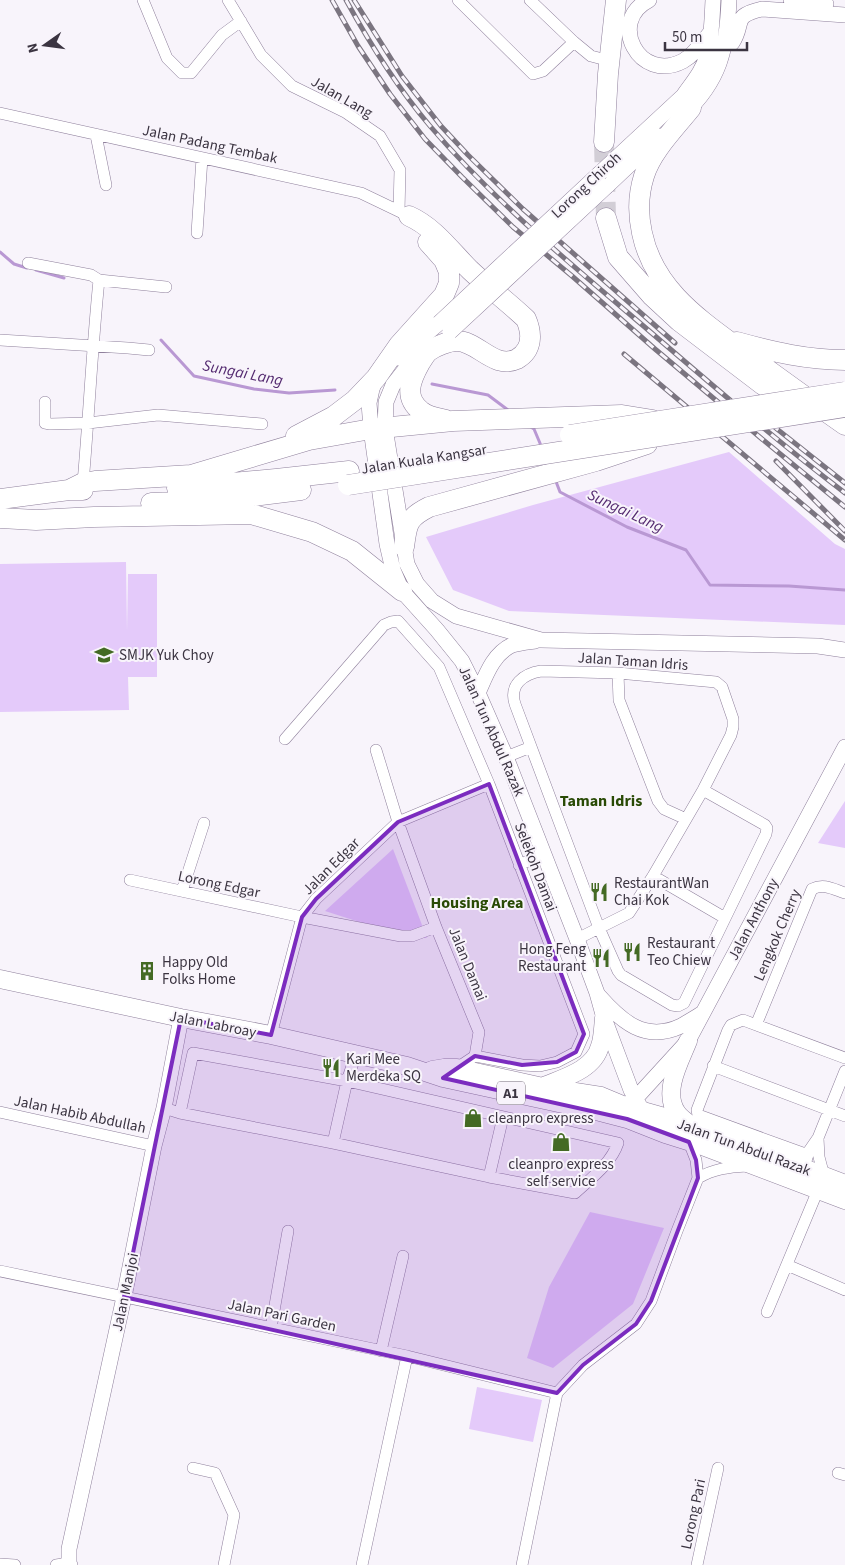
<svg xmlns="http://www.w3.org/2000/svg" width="845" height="1565" viewBox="0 0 845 1565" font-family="'Source Sans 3',sans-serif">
<rect width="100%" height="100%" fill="#f8f4fb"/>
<!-- green -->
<path fill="#e4cafa" d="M729 452 835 544 845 549V625L509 611 453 590 426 537 533 505Z
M126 562 127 631 128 574H157V677H128L129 710 0 712V564Z
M845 801V848L818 843Z
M393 849 427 938 406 937 325 911Z
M590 1212 664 1228 633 1304 553 1368 527 1358 549 1287Z
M477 1387 542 1400 533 1442 469 1429Z"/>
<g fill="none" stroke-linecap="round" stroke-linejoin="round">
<!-- stream -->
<path stroke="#b998d3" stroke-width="3" d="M0 252 14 264 27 268
M36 270 64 278
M161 340 194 376 254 389 289 393 335 390
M432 384 488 395 508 410
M529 426 534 429 542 448
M555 479 560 492 627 527 686 550 710 585 789 586 845 590"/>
<!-- highway-tunnel -->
<path stroke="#d2ced6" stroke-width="20" stroke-dasharray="20 10" stroke-linecap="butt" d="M604 142 606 218"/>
<!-- street casing -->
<g stroke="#8f809c" stroke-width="12">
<path id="street" d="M143 0 167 58 182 73H191L222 35 241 21
M228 0 261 55 292 86 345 112 380 136 400 170 399 211
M458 0 533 74 543 71 574 42
M530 0 574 42 591 56 610 61
M0 113 361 193 409 216
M96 135 106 185
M197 233 202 158
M28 263 91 275 99 280C92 348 89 415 83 483
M99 280 166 287
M0 340 128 348 149 350
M45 402V423L50 424 88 423 158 415 262 424
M618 673 619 700 658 801 664 809 686 819
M285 739 384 625 391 622 398 621 439 667 489 784 584 1034 576 1052 557 1062 540 1066 522 1065 475 1056
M376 750 398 822 436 927 479 1032 475 1056 457 1068
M506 757 531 747
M519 865 544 854
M653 876 725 918
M130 880 302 917 401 936H412L436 927
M182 891 204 823
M577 939 629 913 653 876 703 790 731 735 733 727V719L722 687 716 682 618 673 541 671C523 674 509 685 515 704L599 928 618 971 621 975 672 1005 678 1006 684 1003 766 834 767 828 765 825 703 790
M756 1025 812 889C824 883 833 889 845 893
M271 1035 302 917 316 899 398 822 489 784
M713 1066 845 1116
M164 1108 180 1113 333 1143 489 1177 575 1193C590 1179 611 1164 618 1143L347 1081 193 1053 180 1113
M0 1112 154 1146
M818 1138 819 1157 824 1176
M333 1143 347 1081 356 1054
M808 1155 698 1115 697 1110 728 1030 731 1025 743 1020 845 1058
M806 1161 809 1151 818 1138 845 1071
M489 1177 503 1117
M698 1178C714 1169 728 1167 747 1166
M787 1265 845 1290
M0 1271 407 1356 557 1393
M767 1312 818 1190
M271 1328 288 1231
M381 1351 403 1256
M193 1468 215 1473 234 1515 224 1565
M838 1473 845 1475
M0 1564 15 1565
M56 1565 69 1563
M362 1565 407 1356
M522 1565 557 1393 583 1365 636 1324 651 1301 677 1231 698 1178 696 1160 689 1142
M697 1565 718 1468"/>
</g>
<!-- secondary casing -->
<g stroke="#8f809c" stroke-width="16">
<path id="secondary" d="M649 0C607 21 639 84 683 61 694 55 702 43 710 33
M791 0 826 4
M732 43C745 23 731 16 762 9L845 15
M683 115C720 81 727 49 729 0
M601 172 683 96C692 83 703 71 707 55 712 38 712 18 713 0
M607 186 660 136
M421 357 404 371 393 385 386 402 385 428 407 564 417 584 432 601 456 616 541 640 818 646 845 650
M398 358 439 323
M376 379 372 389 369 403 371 429 387 544 393 570 402 591 437 630 462 661 478 693 506 757 577 939 597 993 604 1018 631 1090 639 1105 647 1117
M478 693C486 675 493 654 512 645 519 643 528 642 535 641
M599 996C621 1021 645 1043 681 1026 688 1022 695 1018 701 1014
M627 1104 635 1099 688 1041 845 747
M70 1565 69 1563V1549L124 1297 154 1146 164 1108 181 1018"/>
</g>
<!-- primary casing -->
<g stroke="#8f809c" stroke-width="19">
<path id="primary" d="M0 979 181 1018 271 1035 407 1066 443 1078 600 1112 627 1119 665 1134 700 1145 845 1200
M688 1041C680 1061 662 1092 677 1113 680 1117 685 1121 689 1124
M432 1070 444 1068H457L543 1087 601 1096 625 1106 689 1124 845 1184
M544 1086C563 1078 594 1070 600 1046 603 1038 603 1027 604 1018"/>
</g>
<!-- highway casing -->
<g stroke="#8f809c" stroke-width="21">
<path id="highway" d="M691 108C675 128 651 152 644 176 638 195 638 215 642 233 654 291 702 321 746 354 779 378 812 402 845 425
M604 142 608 74 616 0
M409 216C434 227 451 251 470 270 488 287 508 302 526 319 532 333 533 350 517 359 494 370 478 341 457 341 449 341 436 346 429 351 425 354 423 359 420 363 411 379 403 397 421 411 428 417 438 418 446 420
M606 218 618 257 652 296 679 321 763 385 798 408
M737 342C773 352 808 360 845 360
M296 436 334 416 355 400 376 378 399 345 444 295 449 283V272L444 260 428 242
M177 488 276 479 349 471
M69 490 83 483 95 481 191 475 309 440 371 429 453 421 565 417 622 415 653 420
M0 499 69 490H83
M151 503 221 500 301 490
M0 518 36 520 94 517 251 514 312 532 352 551 402 591
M404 547C407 524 407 518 429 507L596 461 647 444"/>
</g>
<!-- street -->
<use href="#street" stroke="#fff" stroke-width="11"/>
<!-- secondary -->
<use href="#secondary" stroke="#fff" stroke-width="15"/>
<!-- primary -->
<use href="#primary" stroke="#fff" stroke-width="18"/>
<!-- highway -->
<use href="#highway" stroke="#fff" stroke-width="20"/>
<!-- rail casing -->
<g stroke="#7b7580" stroke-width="5">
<path id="rail" d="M332 0 358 46 390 94 425 139 462 177 513 227 572 276 655 349 762 439 845 507
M346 0C370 44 397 87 430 126 494 201 572 265 647 329 712 385 777 441 845 493
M354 0 402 76 441 126 468 155 523 209 675 343
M624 354 845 540
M743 402 845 483
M776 461 845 531"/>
</g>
<!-- rail -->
<use href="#rail" stroke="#f8f4fb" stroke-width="3" stroke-dasharray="9" stroke-linecap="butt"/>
<!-- secondary-bridge casing -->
<g stroke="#8f809c" stroke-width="16" stroke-linecap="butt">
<path id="secondary-bridge" d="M439 323 601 172
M450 332 607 186"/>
</g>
<!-- highway-bridge casing -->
<g stroke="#8f809c" stroke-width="21" stroke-linecap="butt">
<path id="highway-bridge" d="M570 435 845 392
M348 485 845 407"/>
</g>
<!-- secondary-bridge -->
<use href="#secondary-bridge" stroke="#fff" stroke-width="15"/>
<!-- highway-bridge -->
<use href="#highway-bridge" stroke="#fff" stroke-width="20"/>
</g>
<!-- marked area -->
<path fill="#7b2cbf" fill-opacity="0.2" stroke="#7b2cbf" stroke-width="4" stroke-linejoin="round" d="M489 784 584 1034 576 1052 557 1062 522 1065 475 1056 443 1078 627 1119 689 1142 696 1160 698 1178 651 1301 636 1324 583 1365 557 1393 124 1297 181 1018 271 1035 302 917 316 899 398 822Z"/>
<!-- icons -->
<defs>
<g id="school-bare" transform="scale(1.5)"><path d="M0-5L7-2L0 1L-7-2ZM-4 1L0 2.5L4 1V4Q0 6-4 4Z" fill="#446a24" stroke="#f8f4fb" stroke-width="2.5" paint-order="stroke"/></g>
<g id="restaurant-bare" transform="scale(1.5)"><path d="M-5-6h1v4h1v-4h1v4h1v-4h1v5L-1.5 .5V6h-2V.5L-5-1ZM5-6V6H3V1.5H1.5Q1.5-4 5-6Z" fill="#446a24" stroke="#f8f4fb" stroke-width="2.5" paint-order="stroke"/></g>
<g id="building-bare" transform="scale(1.5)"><path d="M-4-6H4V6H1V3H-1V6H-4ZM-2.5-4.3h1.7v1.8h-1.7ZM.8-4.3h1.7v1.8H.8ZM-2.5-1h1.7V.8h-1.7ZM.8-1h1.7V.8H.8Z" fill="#446a24" stroke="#f8f4fb" stroke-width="2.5" paint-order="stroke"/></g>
<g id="shop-bare" transform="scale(1.5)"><path d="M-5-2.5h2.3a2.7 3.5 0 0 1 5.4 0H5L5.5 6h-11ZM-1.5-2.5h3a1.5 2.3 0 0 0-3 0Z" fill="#446a24" stroke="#f8f4fb" stroke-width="2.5" paint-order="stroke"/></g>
</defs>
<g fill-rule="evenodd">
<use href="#school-bare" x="104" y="655"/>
<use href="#restaurant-bare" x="599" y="892"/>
<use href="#restaurant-bare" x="632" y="952"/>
<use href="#restaurant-bare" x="601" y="958"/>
<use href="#building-bare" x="147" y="971"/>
<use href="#restaurant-bare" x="331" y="1068"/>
<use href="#shop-bare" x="473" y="1118"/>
<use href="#shop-bare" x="561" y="1142"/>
</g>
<g text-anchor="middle" stroke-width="4" stroke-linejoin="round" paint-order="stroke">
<!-- shield labels -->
<rect fill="#f8f4fb" stroke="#746e79" stroke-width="1" x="497" y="1081.5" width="28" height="23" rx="4"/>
<g font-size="14" font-weight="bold" fill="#3b3441">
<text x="511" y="1098">A1</text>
</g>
<!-- street labels -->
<g font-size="15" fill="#3b3441" stroke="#f8f4fb">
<text transform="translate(342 97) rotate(30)" y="5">Jalan Lang</text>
<text transform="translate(210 144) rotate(12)" y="5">Jalan Padang Tembak</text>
<text transform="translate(586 185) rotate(-43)" y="5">Lorong Chiroh</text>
<text transform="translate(424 459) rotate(-9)" y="5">Jalan Kuala Kangsar</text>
<text transform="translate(633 661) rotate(4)" y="5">Jalan Taman Idris</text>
<text transform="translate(492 731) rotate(66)" y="5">Jalan Tun Abdul Razak</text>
<text transform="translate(331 866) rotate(-45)" y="5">Jalan Edgar</text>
<text transform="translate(536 867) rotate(69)" y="5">Selekoh Damai</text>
<text transform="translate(219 884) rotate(12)" y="5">Lorong Edgar</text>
<text transform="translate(753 919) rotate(-62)" y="5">Jalan Anthony</text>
<text transform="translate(777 935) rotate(-67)" y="5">Lengkok Cherry</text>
<text transform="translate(468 964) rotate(68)" y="5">Jalan Damai</text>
<text transform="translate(213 1024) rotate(11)" y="5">Jalan Labroay</text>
<text transform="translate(80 1114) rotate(12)" y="5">Jalan Habib Abdullah</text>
<text transform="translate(744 1147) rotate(20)" y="5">Jalan Tun Abdul Razak</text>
<text transform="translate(125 1292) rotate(-78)" y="5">Jalan Manjoi</text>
<text transform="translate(282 1315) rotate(12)" y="5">Jalan Pari Garden</text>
<text transform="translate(693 1514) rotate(-78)" y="5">Lorong Pari</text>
</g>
<!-- poi labels -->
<g font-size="15" fill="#3b3441" stroke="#f8f4fb" text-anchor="start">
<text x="119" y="660">SMJK Yuk Choy</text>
<text x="614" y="888">RestaurantWan<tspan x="614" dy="17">Chai Kok</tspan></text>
<text x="647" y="948">Restaurant<tspan x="647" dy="17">Teo Chiew</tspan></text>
<text x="586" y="954" text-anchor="end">Hong Feng<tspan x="586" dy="17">Restaurant</tspan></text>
<text x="162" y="967">Happy Old<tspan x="162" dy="17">Folks Home</tspan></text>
<text x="346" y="1064">Kari Mee<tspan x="346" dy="17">Merdeka SQ</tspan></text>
<text x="488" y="1123">cleanpro express</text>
<text x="561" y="1169" text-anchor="middle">cleanpro express<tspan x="561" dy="17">self service</tspan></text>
</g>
<!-- water labels -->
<g font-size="16" font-style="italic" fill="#542a70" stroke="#f8f4fb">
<text transform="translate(243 372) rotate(11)" y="6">Sungai Lang</text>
<text transform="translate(626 510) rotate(25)" y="6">Sungai Lang</text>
</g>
<!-- neighbourhood labels -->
<g font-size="16" font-weight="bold" fill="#294a05" stroke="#f8f4fb">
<text x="601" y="806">Taman Idris</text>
<text x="477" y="908">Housing Area</text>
</g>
</g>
<!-- north arrow -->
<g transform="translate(45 45) rotate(256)" stroke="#f8f4fb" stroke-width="4" paint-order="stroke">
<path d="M0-4L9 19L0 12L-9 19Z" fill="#3b3441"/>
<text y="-8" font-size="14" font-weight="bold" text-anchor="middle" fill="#3b3441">N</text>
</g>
<!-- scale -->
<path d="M665 42v8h82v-8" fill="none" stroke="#3b3441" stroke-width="2.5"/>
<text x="672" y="42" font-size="15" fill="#3b3441" stroke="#f8f4fb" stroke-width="4" paint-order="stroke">50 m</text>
</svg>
